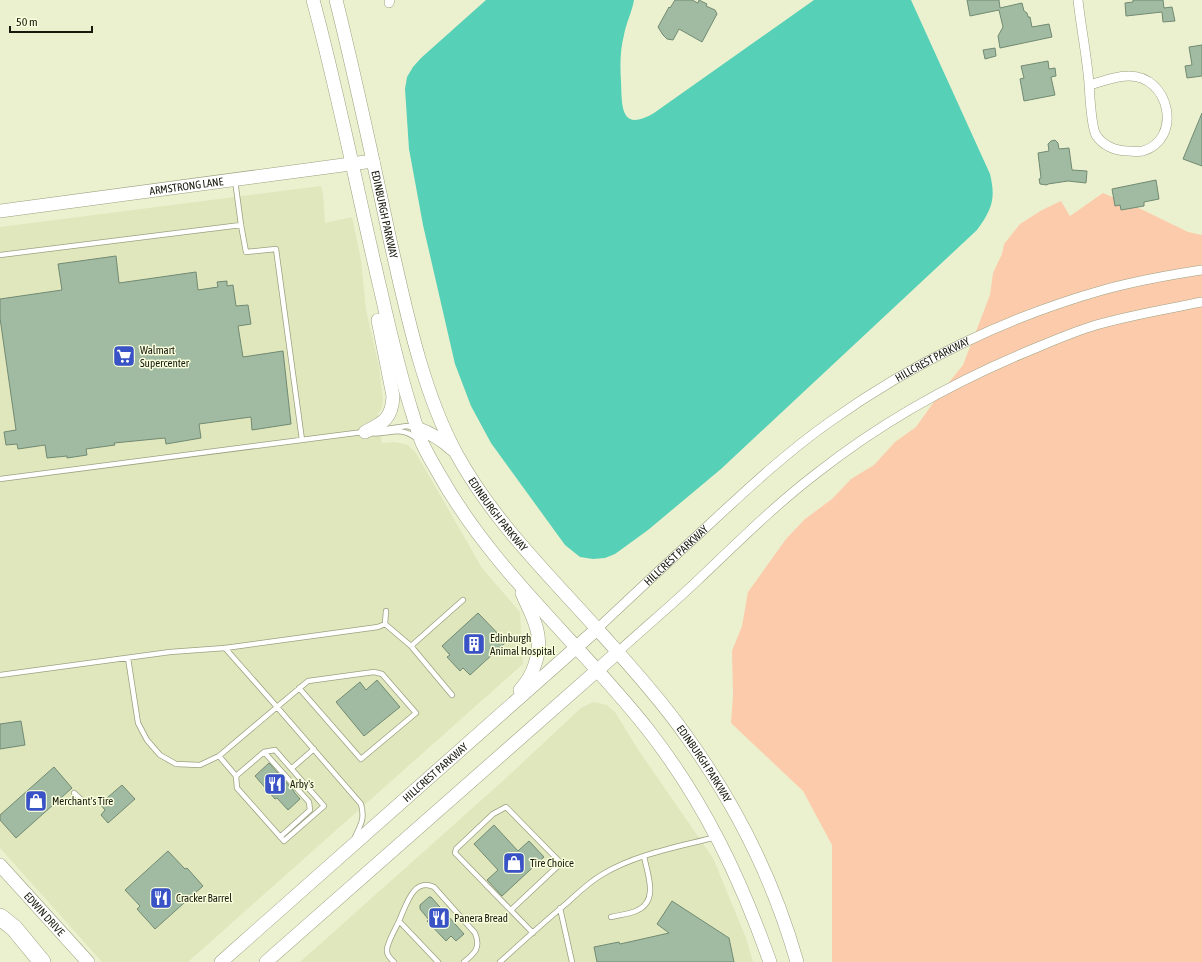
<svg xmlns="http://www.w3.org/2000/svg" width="1202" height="962" viewBox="0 0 1202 962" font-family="'Asap Condensed',sans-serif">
<rect width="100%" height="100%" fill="#ebf1cf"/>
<!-- built -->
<path fill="#e0e7bd" d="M321 186 323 195 325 223 352 217 361 260 366 310 379 366 383 401 381 410 378 413 382 443 395 442 408 445 416 453 482 568 520 612 523 664 188 962H102L0 848V227Z
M594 702 607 705 615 712 637 748 713 858 746 938 753 962H300L505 779 582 707Z"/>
<!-- green -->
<path fill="#fccbab" d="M1103 193 1143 210 1188 232 1202 235V962H832V845L803 791 731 723 733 695 732 651 742 626 748 592 786 539 805 519 832 499 851 479 874 465 895 442 916 427 938 396 963 365 990 295 993 273 1002 254 1004 244 1020 224 1042 210 1061 201 1070 216Z"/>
<!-- water -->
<path fill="#56d0b6" d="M486 0H634C632 12 626 23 624 35 620 50 620 66 621 81 622 106 620 133 654 113L814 0H911L990 174C996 199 992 209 977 230L721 469 648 530 615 554 605 558 593 559 580 557 565 545 491 443 471 406 455 364 423 225 409 149 405 89 407 77 413 67 421 58Z"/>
<!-- building -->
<path fill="#a1bba2" stroke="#718a72" d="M675 0H692L698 3 699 0 707 4 706 6 715 10 717 14 702 42 679 29 673 40 667 39 663 35 658 27 669 7 670 8Z
M967 0H999L1000 8 1022 3 1024 11 1027 13 1028 17H1030L1032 27 1049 24 1052 37 1000 48 998 36 1003 27 999 10 970 16Z
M1133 0H1163L1164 8 1172 7 1175 21 1163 22 1162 12 1126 16 1125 3 1133 2Z
M1202 45V76L1187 78 1185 66 1192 65 1189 47Z
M995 48 996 56 985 59 983 50Z
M1048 61 1049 69 1055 68 1056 76 1051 77 1055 95 1024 101 1020 79 1024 78 1021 66Z
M1202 113V166L1183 159Z
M1055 140 1058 143 1059 149 1069 148 1072 170 1087 171 1086 183 1068 181 1048 184 1047 185 1040 184 1039 179 1041 178 1038 153 1049 151 1048 144 1051 141Z
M1156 180 1159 199 1144 202V206L1121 210 1120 205 1115 206 1112 189Z
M116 256 119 283 196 272 198 290 218 287 217 282 227 281V286L233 285 236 306 248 305 251 324 238 326 243 357 283 351 291 424 252 430 251 417 199 424 201 438 166 444 165 438 114 443 115 445 86 449 87 455 67 458V456L47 458 45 445 18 449 17 444 6 445 4 432 16 430 0 318V299L62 290 58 264Z
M478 613 506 642 470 675 463 668 460 671 447 657 450 655 442 646Z
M377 680 400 707 364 736 336 702 360 682 366 690Z
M21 721 25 745 0 749V724Z
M269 763 294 791V792L300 799 288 810 277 798 275 799 255 776Z
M54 767 72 788 16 838 0 820V815Z
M122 785 135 799 108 823 101 815 105 810 100 804Z
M494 825 518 851 529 841 544 857 502 896 487 880 498 870 474 844Z
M168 851 185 869 187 868 203 886 155 929 137 909 140 906 125 890Z
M429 897H431L464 934 456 941 451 936 446 941 427 921 429 920 420 909V905Z
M672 901 729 938 734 962H597L594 947 619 942 620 944 669 933 657 924Z"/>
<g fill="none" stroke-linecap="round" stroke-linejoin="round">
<!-- lane casing -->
<g stroke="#9ca181" stroke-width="6">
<path id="lane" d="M235 180 241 225 246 252 276 249 302 440
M0 255 241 225
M379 430 407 426 415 428
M370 433C388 436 399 424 417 439
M0 479 363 432
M385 624 411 646 452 695
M411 646 463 600
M128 658 138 723 147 740 153 747 160 755 176 764 200 765 219 756 277 707 225 648
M0 675 170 652 225 648 378 627 385 624 386 611
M299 688 361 759 416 713 382 674 374 672 308 681 277 707 361 804C365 819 361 824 355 837
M264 752 309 802 310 810 280 837
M219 756 236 776 237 788 284 841 324 806 275 750 264 752 236 776
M292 768 314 749
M74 793 84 802
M560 908 572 962
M511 910 561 863 506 807 493 814 456 849 455 853 533 933
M611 917C619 915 631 914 638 910 659 900 647 873 644 856
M399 921C406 906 413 877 434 887L475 933C481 948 475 953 464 962
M394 962C391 959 387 956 387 951 386 944 396 928 399 921L438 962
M500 962C522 942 544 922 567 903 578 893 589 882 603 874 636 854 678 847 716 837"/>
</g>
<!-- street casing -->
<g stroke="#9ca181" stroke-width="10">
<g id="street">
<path d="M1078 0C1081 28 1087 56 1089 84 1090 96 1091 126 1096 135 1103 146 1116 151 1128 151 1132 151 1138 152 1143 151 1183 139 1170 75 1128 76 1117 76 1099 82 1090 85"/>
<path d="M389 3 390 0"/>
<path id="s1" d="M597 629C631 597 665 565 700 533 742 494 784 454 831 421 912 363 1007 317 1103 290 1136 281 1169 275 1202 270"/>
<path d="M618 652C644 628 672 605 698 580 737 543 775 505 817 473 884 420 959 379 1038 347 1057 339 1076 331 1096 325 1131 315 1167 309 1202 302"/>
</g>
</g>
<!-- secondary casing -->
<g stroke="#9ca181" stroke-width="14">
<g id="secondary">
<path d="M313 0C339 96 358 195 381 292 390 332 399 370 411 409 415 421 418 434 423 445 428 455 433 464 439 474 494 572 580 643 649 731 704 802 740 877 770 962"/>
<path id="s2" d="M336 0C356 80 373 160 390 240 406 310 422 390 456 453 493 521 549 575 600 632 630 666 661 700 687 737 736 805 774 881 797 962"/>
<path id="s3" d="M0 211 373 161"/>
<path d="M417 428C431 433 441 439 452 449"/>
<path d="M365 432C383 423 392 419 393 396L378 320"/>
<path d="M520 690C533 676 541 654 538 635 536 620 527 606 522 593"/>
<path id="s4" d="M0 865 88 962"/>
<path id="s5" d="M221 962 597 629"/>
<path d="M266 962 618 652"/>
</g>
</g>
<!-- highway casing -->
<g stroke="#9ca181" stroke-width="18">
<path id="highway" d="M0 917 14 928 42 962"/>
</g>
<!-- lane -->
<use href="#lane" stroke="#fff" stroke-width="4.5"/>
<!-- street -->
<use href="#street" stroke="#fff" stroke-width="9"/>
<!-- secondary -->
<use href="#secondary" stroke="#fff" stroke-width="13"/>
<!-- highway -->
<use href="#highway" stroke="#fff" stroke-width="17"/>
</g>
<!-- icons -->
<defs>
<g id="supermarket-square" transform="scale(1.15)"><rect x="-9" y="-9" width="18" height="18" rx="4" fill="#3952c5" stroke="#f8fedc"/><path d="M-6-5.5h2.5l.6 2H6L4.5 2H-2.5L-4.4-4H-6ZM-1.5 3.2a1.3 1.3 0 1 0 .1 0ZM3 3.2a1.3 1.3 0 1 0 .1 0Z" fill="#fff"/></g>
<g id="building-square" transform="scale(1.15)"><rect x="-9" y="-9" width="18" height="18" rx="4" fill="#3952c5" stroke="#f8fedc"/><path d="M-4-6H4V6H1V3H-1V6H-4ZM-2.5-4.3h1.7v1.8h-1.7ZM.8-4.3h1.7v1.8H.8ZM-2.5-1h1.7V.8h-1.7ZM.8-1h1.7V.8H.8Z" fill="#fff"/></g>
<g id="restaurant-square" transform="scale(1.15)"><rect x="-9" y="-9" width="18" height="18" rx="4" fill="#3952c5" stroke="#f8fedc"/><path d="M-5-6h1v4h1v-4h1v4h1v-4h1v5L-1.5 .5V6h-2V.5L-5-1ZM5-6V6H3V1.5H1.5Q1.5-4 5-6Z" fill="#fff"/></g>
<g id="shop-square" transform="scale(1.15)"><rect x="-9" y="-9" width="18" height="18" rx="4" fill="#3952c5" stroke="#f8fedc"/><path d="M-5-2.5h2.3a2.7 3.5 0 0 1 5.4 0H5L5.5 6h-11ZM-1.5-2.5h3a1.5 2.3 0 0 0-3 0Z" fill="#fff"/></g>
</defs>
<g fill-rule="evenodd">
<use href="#supermarket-square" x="124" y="356"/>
<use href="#building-square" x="474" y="644"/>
<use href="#restaurant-square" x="275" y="784"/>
<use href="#shop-square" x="36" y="801"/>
<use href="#shop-square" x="514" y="863"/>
<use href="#restaurant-square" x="161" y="898"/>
<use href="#restaurant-square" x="439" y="918"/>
</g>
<g text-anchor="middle" stroke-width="3" stroke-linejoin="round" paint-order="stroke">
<!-- street labels -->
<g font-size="11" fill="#18190d" stroke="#f8fedc">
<text dy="4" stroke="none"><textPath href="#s3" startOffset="188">ARMSTRONG LANE</textPath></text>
<text dy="4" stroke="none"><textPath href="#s2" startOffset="220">EDINBURGH PARKWAY</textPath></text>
<text dy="4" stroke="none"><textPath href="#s1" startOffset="432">HILLCREST PARKWAY</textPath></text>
<text dy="4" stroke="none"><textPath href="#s2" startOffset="544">EDINBURGH PARKWAY</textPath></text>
<text dy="4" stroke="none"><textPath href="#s1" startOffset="108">HILLCREST PARKWAY</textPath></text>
<text dy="4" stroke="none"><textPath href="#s2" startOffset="868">EDINBURGH PARKWAY</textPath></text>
<text dy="4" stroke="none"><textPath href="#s5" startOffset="286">HILLCREST PARKWAY</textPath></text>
<text dy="4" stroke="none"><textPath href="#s4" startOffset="66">EDWIN DRIVE</textPath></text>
</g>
<!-- poi labels -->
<g font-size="11" fill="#18190d" stroke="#f8fedc" text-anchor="start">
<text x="140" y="354">Walmart<tspan x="140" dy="13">Supercenter</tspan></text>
<text x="490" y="642">Edinburgh<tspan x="490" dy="13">Animal Hospital</tspan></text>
<text x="290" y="788">Arby's</text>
<text x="52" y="805">Merchant's Tire</text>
<text x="530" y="867">Tire Choice</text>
<text x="176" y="902">Cracker Barrel</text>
<text x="454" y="922">Panera Bread</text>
</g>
</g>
<!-- scale -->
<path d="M10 26v6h82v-6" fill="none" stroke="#18190d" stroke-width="2"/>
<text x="16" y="26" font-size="12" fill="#18190d" stroke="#f8fedc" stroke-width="3" paint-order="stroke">50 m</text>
</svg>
